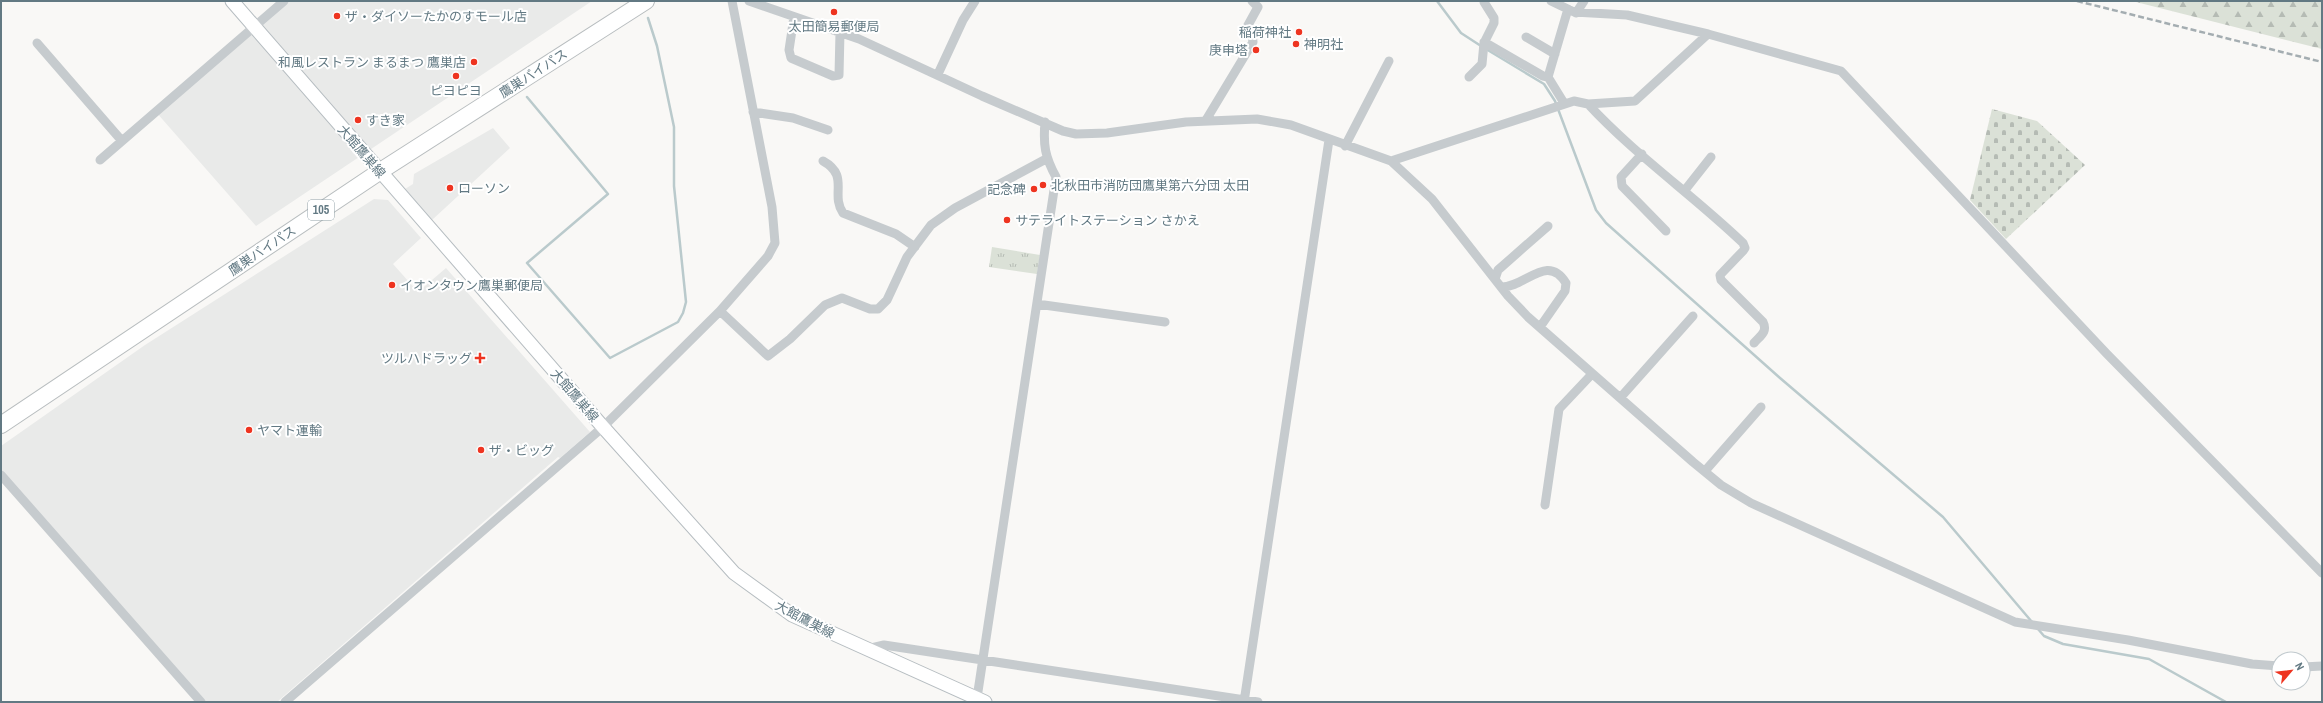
<svg xmlns="http://www.w3.org/2000/svg" width="2323" height="703" viewBox="0 0 2323 703" font-family="'Archivo Narrow','Noto Sans JP',sans-serif">
<defs>
<pattern id="forest-firs" width="22" height="20" patternUnits="userSpaceOnUse"><rect width="22" height="20" fill="#dbe1d7"/><path d="M5 1l3.5 6h-7zM16 11l3.5 6h-7z" fill="#b5bbb4"/></pattern>
<pattern id="cemetery-stones" width="16" height="16" patternUnits="userSpaceOnUse"><rect width="16" height="16" fill="#dbe1d7"/><path d="M2 7V4a2 2 0 0 1 4 0v3zM10 15v-3a2 2 0 0 1 4 0v3z" fill="#b5bbb4"/></pattern>
<pattern id="park-tufts" width="24" height="20" patternUnits="userSpaceOnUse"><rect width="24" height="20" fill="#dbe1d7"/><path d="M3 7l-1-3M5 7V3M7 7l1-3M15 17l-1-3M17 17v-4M19 17l1-3" fill="none" stroke="#b5bbb4"/></pattern>
</defs>
<rect width="100%" height="100%" fill="#f9f8f6"/>
<!-- built -->
<path fill="#e9eae9" d="M284 1H592L256 226 156 112Z
M493 128 510 148 432 220 405 189 413 184 414 174Z
M374 199 388 200 421 238 393 264 418 292 446 268 590 432 560 458 558 457 277 702H204L1 470V446L145 345Z"/>
<!-- forest -->
<path fill="url(#forest-firs)" d="M2132 1H2322V49Z"/>
<!-- cemetery -->
<path fill="url(#cemetery-stones)" d="M1992 109 2037 121 2085 165 2006 239 1970 200Z"/>
<!-- park -->
<path fill="url(#park-tufts)" d="M992 247 1040 255 1037 274 989 267Z"/>
<g fill="none" stroke-linecap="round" stroke-linejoin="round">
<!-- stream -->
<path stroke="#bacacc" stroke-width="2.5" d="M1437 1 1461 33 1481 46
M1486 49 1544 84 1555 101 1596 210 1606 223 1780 378 1943 517 2032 622
M527 97 608 194 527 263 610 358 678 322 683 313 686 302 674 186V127L657 46 648 18
M2038 629 2044 636 2063 644 2149 659 2226 702"/>
<!-- secondary casing -->
<g stroke="#b6bdc1" stroke-width="15">
<path id="secondary" d="M232 1 603 427 734 573 792 615 985 702"/>
</g>
<!-- highway casing -->
<g stroke="#b8bdbf" stroke-width="18">
<path id="highway" d="M1 425 379 172 646 1"/>
</g>
<!-- street -->
<path stroke="#c6cbce" stroke-width="9" d="M749 1 859 39 982 96 1063 131 1076 134 1107 133 1186 122 1257 119 1291 125 1391 161 1432 199 1508 296 1528 317 1693 462 1721 485 1751 503 2015 622 2128 640 2252 664 2279 666
M1551 1 1574 12 1627 15 1708 34
M1576 13 1584 1
M794 17 789 50 791 58 833 76 839 75 840 32
M1526 37 1555 54
M1484 42 1543 76 1548 77
M37 43 122 141
M938 74 963 20 975 1
M1469 77 1482 64 1484 43 1494 23V18L1484 2
M1564 103 1548 77 1568 9
M1588 104C1635 155 1693 195 1743 243L1745 248 1743 251 1720 275 1721 280 1763 322C1768 332 1760 336 1754 343
M753 112 793 118 828 130
M1206 120 1253 42 1252 35 1247 27 1258 7 1252 1
M1345 146 1389 61
M1642 154 1621 177 1622 186 1666 231
M100 160 284 1
M823 161C850 176 830 194 843 213L896 234 915 247
M1391 161 1574 101 1588 104 1635 101 1708 34 1841 71 2107 354 2322 573
M1685 190 1711 157
M1495 279 1498 270 1548 226
M1501 287C1525 288 1547 252 1566 283L1565 291 1540 327
M1037 304 1165 322
M720 311 768 356 790 339 825 305 842 298 870 309H878L887 300 907 257 931 225 955 208 1046 159
M1620 398 1693 316
M1705 471 1761 407
M1 475 201 702
M1545 505 1559 409 1592 374
M867 649 884 645 1258 702
M2303 667 2322 666
M977 698 1056 177C1045 157 1043 145 1045 122
M285 702 603 427 720 311 768 256 775 243 772 207 732 1
M1244 702 1329 140"/>
<!-- secondary -->
<use href="#secondary" stroke="#fff" stroke-width="13"/>
<!-- highway -->
<use href="#highway" stroke="#fff" stroke-width="16"/>
<!-- rail -->
<path stroke="#a4adb1" stroke-width="2.5" stroke-dasharray="6 3" stroke-linecap="butt" d="M2077 1 2322 62"/>
</g>
<!-- markers -->
<g fill="#ee3420" stroke="#fff" stroke-width="1.5">
<circle cx="834" cy="12" r="4"/>
<circle cx="337" cy="16" r="4"/>
<circle cx="1299" cy="32" r="4"/>
<circle cx="1296" cy="44" r="4"/>
<circle cx="1256" cy="50" r="4"/>
<circle cx="474" cy="62" r="4"/>
<circle cx="456" cy="76" r="4"/>
<circle cx="358" cy="120" r="4"/>
<circle cx="1043" cy="185" r="4"/>
<circle cx="450" cy="188" r="4"/>
<circle cx="1034" cy="189" r="4"/>
<circle cx="1007" cy="220" r="4"/>
<circle cx="392" cy="285" r="4"/>
<path d="M478 352h4v4h4v4h-4v4h-4v-4h-4v-4h4z"/>
<circle cx="249" cy="430" r="4"/>
<circle cx="481" cy="450" r="4"/>
</g>
<g text-anchor="middle" stroke-width="4" stroke-linejoin="round" paint-order="stroke">
<!-- shield labels -->
<rect fill="#fff" stroke="#91a1a8" stroke-width="1" x="308" y="200" width="26" height="20" rx="3"/>
<g font-size="12" font-weight="bold" fill="#627983">
<text x="321" y="214">105</text>
</g>
<!-- poi labels -->
<g font-size="13" fill="#627983" stroke="#fff" text-anchor="start">
<text x="345" y="21">ザ・ダイソーたかのすモール店</text>
<text x="834" y="31" text-anchor="middle">太田簡易郵便局</text>
<text x="1291" y="37" text-anchor="end">稲荷神社</text>
<text x="1304" y="49">神明社</text>
<text x="1248" y="55" text-anchor="end">庚申塔</text>
<text x="466" y="67" text-anchor="end">和風レストラン まるまつ 鷹巣店</text>
<text x="456" y="95" text-anchor="middle">ピヨピヨ</text>
<text x="366" y="125">すき家</text>
<text x="1051" y="190">北秋田市消防団鷹巣第六分団 太田</text>
<text x="458" y="193">ローソン</text>
<text x="1026" y="194" text-anchor="end">記念碑</text>
<text x="1015" y="225">サテライトステーション さかえ</text>
<text x="400" y="290">イオンタウン鷹巣郵便局</text>
<text x="472" y="363" text-anchor="end">ツルハドラッグ</text>
<text x="257" y="435">ヤマト運輸</text>
<text x="489" y="455">ザ・ビッグ</text>
</g>
<!-- street labels -->
<g font-size="13" fill="#627983" stroke="#fff">
<text transform="translate(533 73) rotate(-33)" y="5">鷹巣バイパス</text>
<text transform="translate(362 151) rotate(49)" y="5">大館鷹巣線</text>
<text transform="translate(262 250) rotate(-34)" y="5">鷹巣バイパス</text>
<text transform="translate(575 395) rotate(49)" y="5">大館鷹巣線</text>
<text transform="translate(805 619) rotate(28)" y="5">大館鷹巣線</text>
</g>
</g>
<!-- border -->
<rect width="2323" height="703" fill="none" stroke="#627983" stroke-width="4"/>
<!-- north arrow -->
<g transform="translate(2291 671) rotate(62)"><circle r="19" fill="#ffffff" stroke="#c0c9cd"/>
<path d="M0-3L7 15L0 10L-7 15Z" fill="#ee3420"/>
<text y="-6" font-size="11" font-weight="bold" text-anchor="middle" fill="#627983">N</text>
</g>
</svg>
